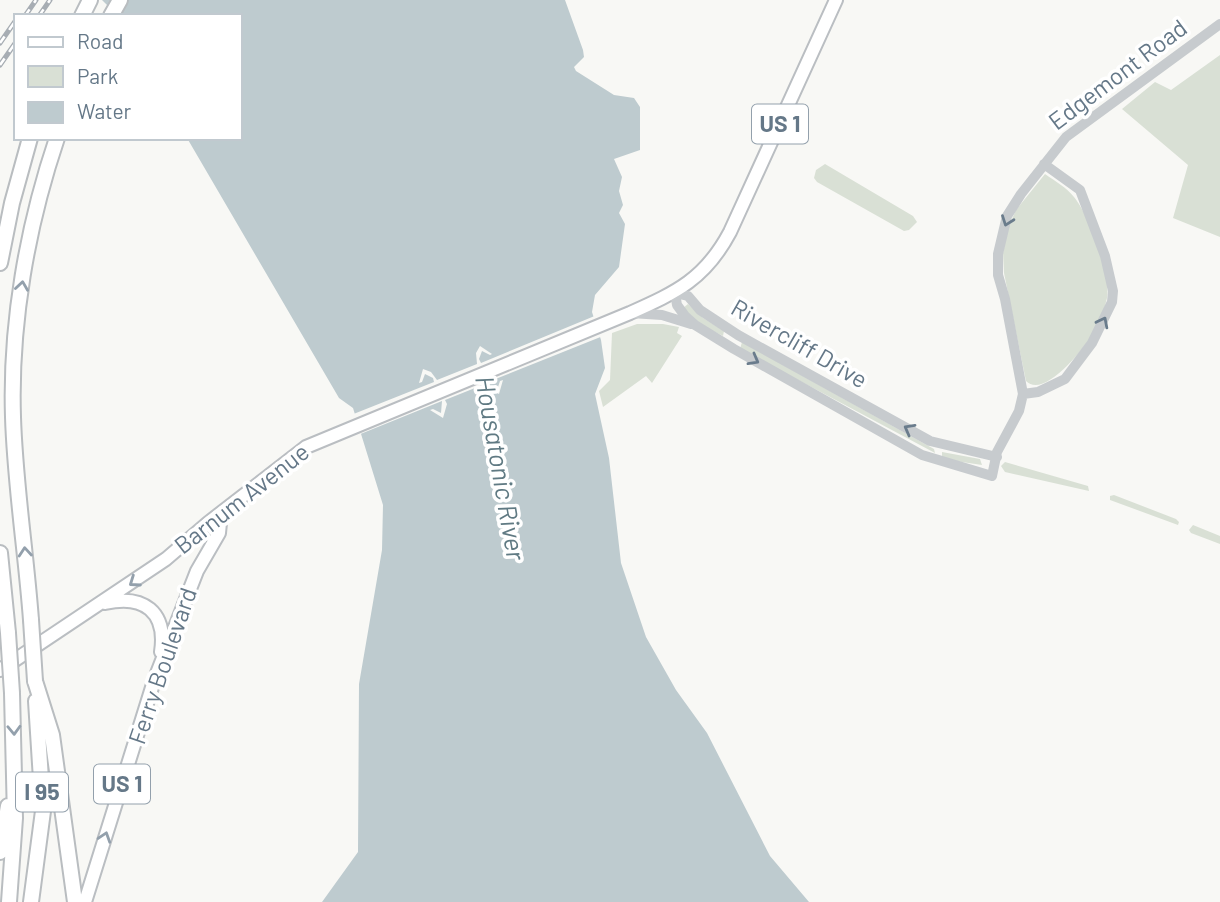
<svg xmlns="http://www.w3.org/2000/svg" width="1220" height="902" viewBox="0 0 1220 902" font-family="Barlow,sans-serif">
<rect width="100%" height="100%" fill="#f8f8f5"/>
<!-- green -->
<path fill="#d9e0d5" d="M1220 55V237L1173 218 1188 165 1122 109 1155 82 1171 90Z
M825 164 913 216 917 222 909 230 904 231 817 182 814 178 816 170Z
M1045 174C1055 181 1067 188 1074 197 1090 217 1111 273 1107 298 1104 312 1097 327 1090 338 1081 352 1043 399 1026 381L1004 273 1003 253 1008 228 1016 210Z
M688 304 703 318 724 331 723 336 701 325 683 308Z
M637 324H663L679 327 677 333 682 336 652 383 646 376 603 407 599 391 610 380 612 333Z
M742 342 934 449 935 453 740 349Z
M942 452 980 459 982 465 942 459Z
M1005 462 1088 486 1089 491 1005 472 1001 466Z
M1114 495 1176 519 1179 522 1178 525 1110 500V496Z
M1193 525 1220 536V544L1191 533 1189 530Z"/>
<!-- water -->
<path fill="#becbcf" d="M102 0H565L583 50 584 57 574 67 576 71 614 95 634 98 640 107V150L614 159 622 177 619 191 623 205 619 213 625 224 619 267 595 295 592 312 601 340 605 368 595 394 609 458 621 563 646 637 676 690 707 733 770 856 809 902H322L358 852 359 684 382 550 383 505 353 408 339 398 187 138H240V16H118Z"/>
<!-- pier -->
<path fill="#f8f8f5" d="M597 315 603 336 488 382 490 386 497 390 500 381 503 380 499 394 487 388 485 384 445 400 447 404 443 418 430 410 433 409 441 413 442 401 358 435 351 415 434 382 433 378 425 374 422 382 419 383 423 369 431 372 437 380 477 364 476 353 480 346 492 354 490 355 482 351 479 359 481 363Z"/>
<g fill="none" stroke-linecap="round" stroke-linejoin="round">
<!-- primary casing -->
<g stroke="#babec2" stroke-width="16">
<path id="primary" d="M105 603C144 594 167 612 161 652
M0 670 166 559 208 523 306 447 630 313C677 292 705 279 730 232L836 0
M85 902 154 681 197 571 219 533 221 513"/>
</g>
<!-- motorway casing -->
<g stroke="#b9bdc0" stroke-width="18">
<path id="motorway" d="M82 16 90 0
M111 16 120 0
M0 263 12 203 30 138
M0 553 8 633
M31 620C26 552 15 485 13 417 10 324 27 227 57 138
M35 681 52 735 75 902
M0 852 8 806
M9 902 15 818 12 693
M31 902 43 811 36 701"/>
</g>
<!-- tertiary -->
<path stroke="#c7cbce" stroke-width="10" d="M631 313 662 315 691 324
M1023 394 1038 392 1065 379 1092 343 1112 302 1113 291 1105 256 1080 190 1044 164
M997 457 930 441 738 335 700 310 688 296 675 293 677 305 685 316 695 325 734 349 922 455 992 476 997 452 1019 411 1023 394 1005 299 998 275V254L1007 216 1021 194 1066 137 1220 24"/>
<!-- primary -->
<use href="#primary" stroke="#fff" stroke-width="12"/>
<!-- motorway -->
<use href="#motorway" stroke="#fff" stroke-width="14"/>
<!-- rail casing -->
<g stroke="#a7adb3" stroke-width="5">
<path id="rail" d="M25 16 36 0
M39 16 50 0
M0 43 16 20
M0 65 16 42"/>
</g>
<!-- rail -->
<use href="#rail" stroke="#fff" stroke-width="2.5" stroke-dasharray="8" stroke-linecap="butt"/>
<!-- motorway-bridge casing -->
<g stroke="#b9bdc0" stroke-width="18" stroke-linecap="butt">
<path id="motorway-bridge" d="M31 620 35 681
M8 633 12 693"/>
</g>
<!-- motorway-bridge -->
<use href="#motorway-bridge" stroke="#fff" stroke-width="14"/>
</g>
<!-- one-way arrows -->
<defs><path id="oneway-chevron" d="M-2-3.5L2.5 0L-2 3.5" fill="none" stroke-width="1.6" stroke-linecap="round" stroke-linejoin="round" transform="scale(1.75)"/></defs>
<g stroke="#6a7c8c">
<use href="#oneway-chevron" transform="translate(1007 221) rotate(110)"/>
<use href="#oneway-chevron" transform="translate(1103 322) rotate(-63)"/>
<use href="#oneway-chevron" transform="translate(754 360) rotate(29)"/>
<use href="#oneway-chevron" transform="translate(909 429) rotate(-151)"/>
</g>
<g stroke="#93a0ac">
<use href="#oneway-chevron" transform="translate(22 286) rotate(-82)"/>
<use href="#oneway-chevron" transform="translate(25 552) rotate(-95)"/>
<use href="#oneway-chevron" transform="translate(134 582) rotate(145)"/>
<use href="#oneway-chevron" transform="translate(14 730) rotate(88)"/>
<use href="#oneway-chevron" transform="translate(105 837) rotate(-72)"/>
</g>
<g text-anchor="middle" stroke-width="7" stroke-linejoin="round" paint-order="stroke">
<!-- shield labels -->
<g fill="#fff" stroke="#93a0ac" stroke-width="2">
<rect x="752" y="104.5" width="56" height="39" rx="5"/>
<rect x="94" y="764.5" width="56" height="39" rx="5"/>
<rect x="16" y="772.5" width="52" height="39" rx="5"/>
</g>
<g font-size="23" font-weight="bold" fill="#657888">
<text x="780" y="132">US 1</text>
<text x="122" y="792">US 1</text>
<text x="42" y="800">I 95</text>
</g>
<!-- street labels -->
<g font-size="24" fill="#657888" stroke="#fff">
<text transform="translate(1118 75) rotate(-37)" y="8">Edgemont Road</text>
<text transform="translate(799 344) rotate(30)" y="8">Rivercliff Drive</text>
<text transform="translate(242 499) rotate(-38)" y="8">Barnum Avenue</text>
<text transform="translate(163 666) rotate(-71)" y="8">Ferry Boulevard</text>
</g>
<!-- water labels -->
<g font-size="26" font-style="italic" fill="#607a83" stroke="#fff">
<text transform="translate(500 468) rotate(80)" y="9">Housatonic River</text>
</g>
</g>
<!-- legend -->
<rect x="14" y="14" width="228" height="126" fill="#ffffff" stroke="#c1c9cf" stroke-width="2"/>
<rect x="28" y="37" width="35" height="10" fill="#ffffff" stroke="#c1c9cf" stroke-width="2"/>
<text x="77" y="49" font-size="21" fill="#657888">Road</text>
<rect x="28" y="66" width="35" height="21" fill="#d9e0d5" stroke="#c1c9cf" stroke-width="2"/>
<text x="77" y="84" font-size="21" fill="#657888">Park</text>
<rect x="28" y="102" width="35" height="21" fill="#becbcf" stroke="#c1c9cf" stroke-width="2"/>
<text x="77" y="119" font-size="21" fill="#657888">Water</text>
</svg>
